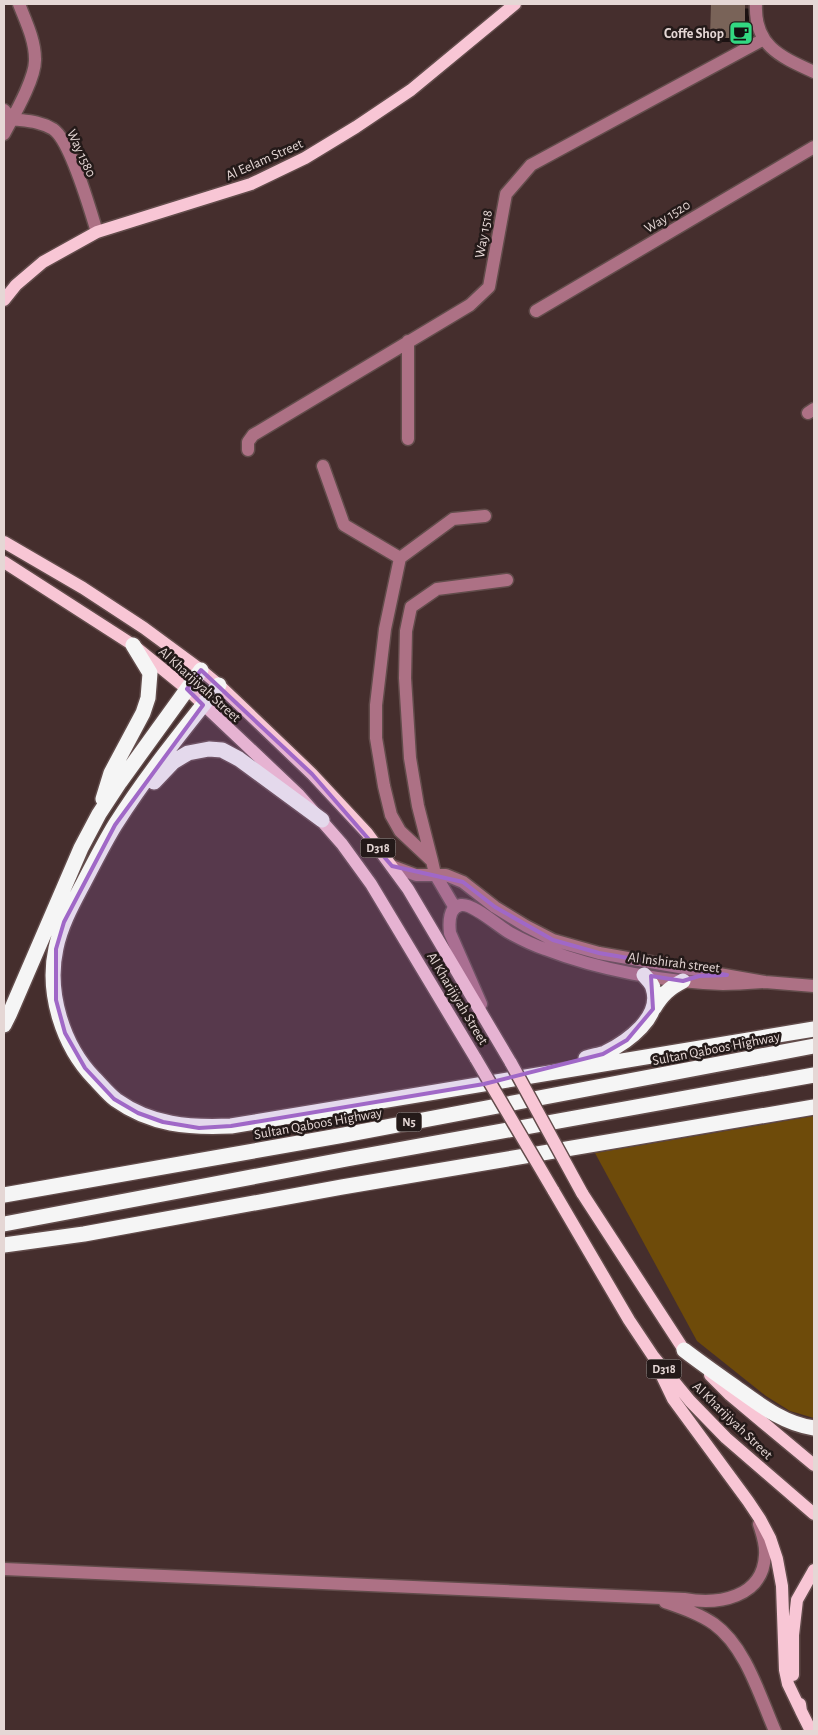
<svg xmlns="http://www.w3.org/2000/svg" width="818" height="1735" viewBox="0 0 818 1735" font-family="'Alegreya Sans',sans-serif">
<defs>
<filter id="shadow"><feDropShadow dx="4.5" dy="4.5" stdDeviation="0" flood-color="#0009"/></filter>
</defs>
<rect width="100%" height="100%" fill="#452e2d"/>
<!-- green -->
<path fill="#6e4b0a" d="M814 1116V1418L790 1411 766 1396 697 1341 595 1153Z"/>
<!-- building -->
<path fill="#796358" filter="url(#shadow)" d="M711 4H745V38H710Z"/>
<g fill="none" stroke-linecap="round" stroke-linejoin="round">
<!-- minor casing -->
<g stroke="#624c4b" stroke-width="15">
<path id="minor" d="M756 4C754 46 781 57 814 72
M4 110 12 119C26 121 40 121 53 129 71 141 90 210 97 232
M4 134C13 117 36 78 35 59 35 40 26 22 19 4
M536 311 814 147
M408 341V439
M808 413 814 409
M248 450V442L253 435 470 305 489 287 506 194 531 165 764 39
M323 466 344 525 400 558
M432 861 418 806 410 758 405 678 406 631 411 607 437 589 507 580
M392 866 416 875H446L463 882 495 907 526 926 553 940 599 953 765 982 814 986
M455 908 435 874 432 861 400 831 391 815 384 786 376 738V705L385 629 400 558 453 519 485 516
M481 1004 450 933C449 924 448 907 461 905 473 903 499 927 510 933 521 939 533 945 545 949 599 970 665 982 723 984 737 984 751 983 765 982
M4 1569 684 1599C718 1605 763 1598 765 1555 766 1544 762 1534 759 1524
M665 1602C682 1608 700 1614 714 1624 746 1647 760 1697 775 1731"/>
</g>
<!-- major casing -->
<g stroke="#624c4b" stroke-width="15">
<path id="major" d="M4 300 16 285 43 262 97 232 251 184 305 158 356 127 411 90 515 4
M4 542 83 588 144 628 201 670 219 685 312 774 367 833 408 889 511 1063
M4 562 133 645 187 689 298 794 342 844 371 884 476 1059
M553 1190 629 1320 653 1356 690 1401 726 1438 814 1514
M582 1193 684 1350 690 1356
M661 1374 673 1399 748 1501 760 1519 770 1538 777 1559 782 1586 785 1670 788 1684 801 1711
M710 1375 730 1395 814 1465
M793 1675V1635L797 1600 814 1570
M800 1704 801 1711 811 1731"/>
</g>
<!-- highway casing -->
<g stroke="#624c4b" stroke-width="18">
<path id="highway" d="M219 685C183 730 146 776 115 825 104 843 94 863 84 882 73 903 61 924 56 948 46 993 63 1046 94 1078 101 1085 108 1094 116 1100 151 1125 189 1128 231 1126L814 1029
M154 782 173 762 188 753 209 749 222 750 239 759 322 820
M103 799 111 773 143 713 148 698 150 673 133 645
M654 1008C662 995 669 988 683 981
M4 1025 9 1015 81 848 99 814 120 782 201 670
M586 1058C592 1056 599 1055 605 1053 627 1042 663 1017 653 988 652 983 647 979 644 975
M4 1195 344 1135 814 1046
M4 1224 347 1159 814 1075
M4 1245 84 1234 342 1187 814 1107
M684 1350C701 1363 718 1375 735 1387 760 1405 784 1424 814 1428"/>
</g>
<!-- minor -->
<use href="#minor" stroke="#ad7185" stroke-width="12"/>
<!-- major -->
<use href="#major" stroke="#f8c6d5" stroke-width="12"/>
<!-- highway -->
<use href="#highway" stroke="#f5f5f5" stroke-width="15"/>
<!-- major-bridge casing -->
<g stroke="#624c4b" stroke-width="15" stroke-linecap="butt">
<path id="major-bridge" d="M476 1059 553 1190
M511 1063 582 1193"/>
</g>
<!-- major-bridge -->
<use href="#major-bridge" stroke="#f8c6d5" stroke-width="12"/>
</g>
<!-- marked area -->
<path fill="#a068c7" fill-opacity="0.2" stroke="#a068c7" stroke-width="4" stroke-linejoin="round" d="M201 670 312 774 392 866 463 882 495 907 553 940 599 953 727 975 699 976 683 981 651 976 653 1009 627 1040 603 1054 484 1084 231 1126 199 1128 163 1122 138 1113 114 1099 85 1068 65 1033 56 1000V949L64 922 115 825 203 705 187 689Z"/>
<!-- icons -->
<defs>
<g id="cafe-square" transform="scale(1.25)"><rect x="-9" y="-9" width="18" height="18" rx="4" fill="#32d882" stroke="#241a19"/><path d="M-5.5-4.5H6V0H3Q3 3.5 0 3.5H-2.5Q-5.5 3.5-5.5 0ZM3-3.2v2h1.7v-2ZM-6 4.5H4V6H-6Z" fill="#111"/></g>
</defs>
<g fill-rule="evenodd">
<use href="#cafe-square" x="741" y="33"/>
</g>
<g text-anchor="middle" stroke-width="5" stroke-linejoin="round" paint-order="stroke">
<!-- shield labels -->
<g fill="#241a19" stroke="#ab9e9d" stroke-width="1">
<rect x="360.5" y="838.5" width="35" height="19" rx="4"/>
<rect x="396.5" y="1112.5" width="25" height="19" rx="4"/>
<rect x="646.5" y="1359.5" width="35" height="19" rx="4"/>
</g>
<g font-size="12" font-weight="bold" fill="#e5d7d5">
<text x="378" y="852">D318</text>
<text x="409" y="1126">N5</text>
<text x="664" y="1373">D318</text>
</g>
<!-- poi labels -->
<g font-size="14" font-weight="bold" fill="#e5d7d5" stroke="#241a19" text-anchor="end">
<text x="724" y="38">Coffe Shop</text>
</g>
<!-- street labels -->
<g font-size="14" fill="#e5d7d5" stroke="#241a19">
<text transform="translate(82 153) rotate(65)" y="5">Way 1580</text>
<text transform="translate(264 159) rotate(-24)" y="5">Al Eelam Street</text>
<text transform="translate(667 216) rotate(-31)" y="5">Way 1520</text>
<text transform="translate(483 234) rotate(-80)" y="5">Way 1518</text>
<text transform="translate(200 684) rotate(42)" y="5">Al Kharijiyah Street</text>
<text transform="translate(674 962) rotate(7)" y="5">Al Inshirah street</text>
<text transform="translate(458 998) rotate(59)" y="5">Al Kharijiyah Street</text>
<text transform="translate(716 1048) rotate(-11)" y="5">Sultan Qaboos Highway</text>
<text transform="translate(318 1123) rotate(-10)" y="5">Sultan Qaboos Highway</text>
<text transform="translate(733 1420) rotate(44)" y="5">Al Kharijiyah Street</text>
</g>
</g>
<!-- border -->
<rect width="818" height="1735" fill="none" stroke="#e5d7d5" stroke-width="10"/>
</svg>
